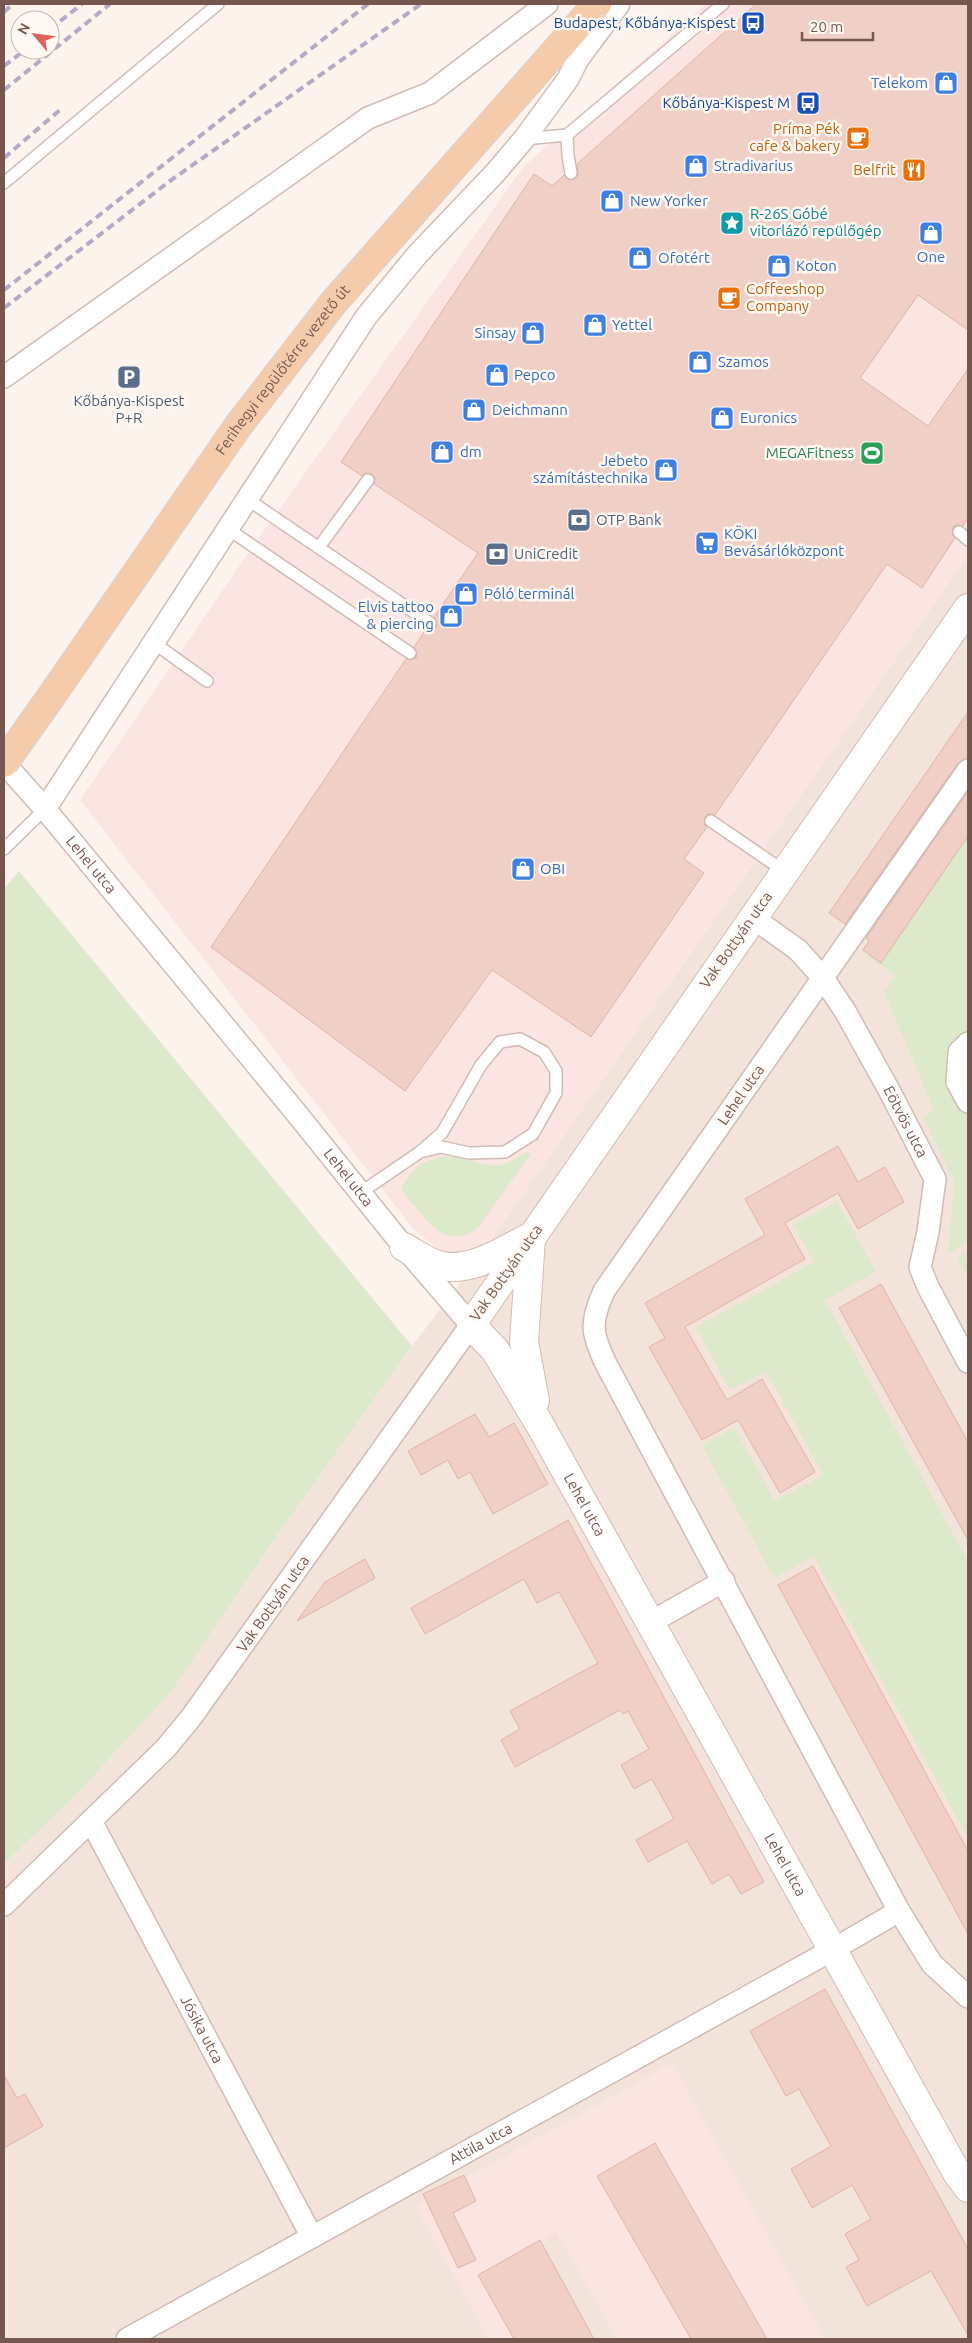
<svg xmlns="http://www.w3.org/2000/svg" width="972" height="2343" viewBox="0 0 972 2343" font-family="Ubuntu,sans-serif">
<rect width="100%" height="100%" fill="#fcf3ed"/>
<!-- residential -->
<path fill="#f3e4db" d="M968 555V2339H4V1864L76 1795 172 1691 276 1537 412 1346 468 1273Z"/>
<!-- commercial -->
<path fill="#fbe5e2" d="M706 4H968V555L468 1273 414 1230 80 800 248 553 524 166Z
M672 2063 825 2339H617L556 2231 540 2241 594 2339H489L415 2206Z"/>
<!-- green -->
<path fill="#dde9cb" d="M968 811V1242L948 1254 954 1182 923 1116 934 1110 884 992 896 975 868 957Z
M19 871 412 1346 276 1537 172 1691 76 1795 4 1864V889Z
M527 1152 531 1154 478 1228C443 1254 424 1215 401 1190 410 1166 431 1154 456 1157 470 1158 483 1167 499 1165 508 1164 519 1156 527 1152Z
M837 1201 876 1272 825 1300 968 1561V1838L814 1557 774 1578 702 1446 734 1427 775 1501 823 1475 766 1371 730 1390 696 1327 814 1262 793 1225Z
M968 1252V1278L957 1258Z"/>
<!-- building -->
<path fill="#efcfc6" stroke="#e1b3a8" d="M756 4H968V330L918 295 860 378 928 426 968 369V518L963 526 957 525 953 527 952 534 955 538 922 588 887 564 715 815 708 814 705 817 704 824 707 827 684 859 704 873 591 1037 492 970 405 1091 211 947 406 659 410 660 416 658 417 653 414 647 426 629 430 630 436 628 437 623 434 617 478 553 374 484 375 477 372 474 365 473 362 476 341 462 534 174 552 186 564 175 569 180 575 179 578 175 577 164Z
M968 712V758L958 763 845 924 829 913Z
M968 791V836L881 963 863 950 869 941 866 938Z
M838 1146 858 1182 885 1167 904 1202 858 1229 838 1193 785 1223 805 1259 685 1327 727 1400 762 1379 815 1472 780 1493 738 1420 702 1440 649 1347 665 1338 645 1303 765 1235 745 1199Z
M881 1284 968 1442V1540L839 1308Z
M475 1414 489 1437 514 1423 548 1484 493 1514 470 1472 458 1479 448 1460 421 1475 408 1451Z
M568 1520 764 1882 741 1894 729 1874 712 1884 687 1841 648 1862 636 1840 674 1819 652 1779 634 1789 621 1765 649 1749 628 1711 623 1714 620 1710 515 1767 501 1740 520 1729 510 1711 598 1663 559 1592 537 1603 524 1579 425 1634 411 1608Z
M365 1559 375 1578 297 1621 325 1582Z
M813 1566 968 1851V1934L778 1585Z
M825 1989 968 2249V2335L931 2271 867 2306 846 2267 859 2260 845 2234 871 2219 852 2185 812 2208 791 2169 831 2146 799 2089 786 2096 750 2031Z
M4 2075 17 2098 25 2094 43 2126 4 2148Z
M655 2143 767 2339H691L597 2176Z
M464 2175 476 2201 453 2213 476 2260 458 2268 423 2194Z
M540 2240 594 2339H514L478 2275Z"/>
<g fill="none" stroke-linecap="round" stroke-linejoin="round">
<!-- lane casing -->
<g stroke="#d0bcb5" stroke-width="14">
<path id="lane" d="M567 135 568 156 571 173
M524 139 567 135 723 4
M4 183 218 4
M247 499 430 623
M228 529 410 653
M959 532 968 540
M319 547 368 480
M154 643 207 681
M711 821 784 871
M4 849 45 809
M360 1193 420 1152 442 1133 481 1065 500 1042 520 1039 544 1052 556 1071V1093L533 1134 505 1152 469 1153 441 1147 420 1152"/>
</g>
<!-- street casing -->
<g stroke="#d0bcb5" stroke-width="24">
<g id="street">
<path d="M4 377 368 118 430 93 547 4"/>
<path id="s1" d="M4 763 45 809 293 1109 404 1247 471 1325 190 1719 165 1749 4 1905"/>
<path d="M968 770 604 1291C590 1322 591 1333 606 1364L899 1911 932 1964 968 1997"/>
<path d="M45 809 366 317 417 255 496 172 524 139 568 79 578 59 619 4"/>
<path id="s2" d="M752 917 798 950 823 978 845 1011 889 1090 935 1179 928 1232 920 1267 928 1287 968 1362"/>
<path d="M968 1043 959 1052 957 1082 968 1102"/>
<path d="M651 1622 724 1581"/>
<path id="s3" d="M91 1821 312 2237"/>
<path id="s4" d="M127 2339 834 1949 899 1911"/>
</g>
</g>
<!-- secondary casing -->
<g stroke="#d3bbb2" stroke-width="30">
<g id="secondary">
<path id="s5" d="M968 608 471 1325 495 1350 540 1425 957 2173 968 2188"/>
<path d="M531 1238 524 1342 535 1401"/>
<path d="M404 1247C415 1253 429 1264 442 1266 472 1272 504 1250 530 1237"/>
</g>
</g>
<!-- primary casing -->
<g stroke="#d9d0ce" stroke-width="30">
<g id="primary">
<path id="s6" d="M48 701 238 426 334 302 597 4"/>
</g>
</g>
<!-- lane -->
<use href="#lane" stroke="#fff" stroke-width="11"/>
<!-- street -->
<use href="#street" stroke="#fff" stroke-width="21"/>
<!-- secondary -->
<use href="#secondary" stroke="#fff" stroke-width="28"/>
<!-- primary -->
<use href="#primary" stroke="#f5ccab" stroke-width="28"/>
<!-- rail -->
<path stroke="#b4aac6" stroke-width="4" stroke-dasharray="8 5" stroke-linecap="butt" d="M4 12 13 4
M50 29 82 4
M4 66 25 50
M4 90 110 4
M4 158 61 109
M4 290 368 4
M4 308 170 181 421 4"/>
<!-- primary-bridge casing -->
<g stroke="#d9d0ce" stroke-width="30" stroke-linecap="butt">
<path id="primary-bridge" d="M4 763 48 701"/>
</g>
<!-- primary-bridge -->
<use href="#primary-bridge" stroke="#f5ccab" stroke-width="28"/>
</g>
<!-- icons -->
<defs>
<g id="bus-square" transform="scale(1.25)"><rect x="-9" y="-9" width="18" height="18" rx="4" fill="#1a4fb4" stroke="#fef8f3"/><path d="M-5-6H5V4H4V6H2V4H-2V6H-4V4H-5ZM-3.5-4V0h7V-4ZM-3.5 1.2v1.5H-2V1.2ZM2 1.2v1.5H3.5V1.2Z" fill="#fff"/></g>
<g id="shop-square" transform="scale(1.25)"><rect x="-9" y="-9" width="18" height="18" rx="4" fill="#3f7fe0" stroke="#fef8f3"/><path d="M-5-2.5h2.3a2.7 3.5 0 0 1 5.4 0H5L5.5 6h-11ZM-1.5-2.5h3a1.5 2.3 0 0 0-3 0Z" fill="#fff"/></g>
<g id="cafe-square" transform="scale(1.25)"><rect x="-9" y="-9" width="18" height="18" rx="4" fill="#e8710a" stroke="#fef8f3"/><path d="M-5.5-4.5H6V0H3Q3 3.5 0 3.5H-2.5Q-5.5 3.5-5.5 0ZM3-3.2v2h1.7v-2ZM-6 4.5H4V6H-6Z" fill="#fff"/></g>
<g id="restaurant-square" transform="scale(1.25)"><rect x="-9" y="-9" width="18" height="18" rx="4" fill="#e8710a" stroke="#fef8f3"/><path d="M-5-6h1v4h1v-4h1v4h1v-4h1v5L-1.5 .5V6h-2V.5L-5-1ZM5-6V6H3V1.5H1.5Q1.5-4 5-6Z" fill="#fff"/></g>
<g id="sight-square" transform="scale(1.25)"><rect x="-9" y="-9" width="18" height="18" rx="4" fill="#0f9aa8" stroke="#fef8f3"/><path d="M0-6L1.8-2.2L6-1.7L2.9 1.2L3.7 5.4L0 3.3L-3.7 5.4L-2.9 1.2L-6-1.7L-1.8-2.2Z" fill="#fff"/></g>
<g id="parking-square" transform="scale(1.25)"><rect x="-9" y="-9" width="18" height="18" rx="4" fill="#5c6f8a" stroke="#fef8f3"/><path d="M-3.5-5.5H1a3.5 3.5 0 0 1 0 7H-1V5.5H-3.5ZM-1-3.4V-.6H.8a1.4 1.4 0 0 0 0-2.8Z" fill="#fff"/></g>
<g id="stadium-square" transform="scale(1.25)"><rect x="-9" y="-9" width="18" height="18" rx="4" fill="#2e9e5b" stroke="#fef8f3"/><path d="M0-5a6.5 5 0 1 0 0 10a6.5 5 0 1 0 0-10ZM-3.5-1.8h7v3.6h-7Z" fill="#fff"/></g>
<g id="bank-square" transform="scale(1.25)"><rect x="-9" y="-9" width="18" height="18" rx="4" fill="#5c6f8a" stroke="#fef8f3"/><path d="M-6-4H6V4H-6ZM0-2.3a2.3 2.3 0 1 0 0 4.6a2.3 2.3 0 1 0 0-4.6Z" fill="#fff"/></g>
<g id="supermarket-square" transform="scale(1.25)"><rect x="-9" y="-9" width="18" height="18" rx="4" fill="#3f7fe0" stroke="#fef8f3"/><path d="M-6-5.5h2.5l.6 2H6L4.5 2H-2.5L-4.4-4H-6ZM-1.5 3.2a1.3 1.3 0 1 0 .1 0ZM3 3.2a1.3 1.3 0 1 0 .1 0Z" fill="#fff"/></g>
</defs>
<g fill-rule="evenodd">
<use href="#bus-square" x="753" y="23"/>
<use href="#shop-square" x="946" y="83"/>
<use href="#bus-square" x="808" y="103"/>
<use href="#cafe-square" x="858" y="138"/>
<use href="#shop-square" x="696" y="166"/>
<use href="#restaurant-square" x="914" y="170"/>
<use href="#shop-square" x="612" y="201"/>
<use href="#sight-square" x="732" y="223"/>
<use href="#shop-square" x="931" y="233"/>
<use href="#shop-square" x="640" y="258"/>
<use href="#shop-square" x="779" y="266"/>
<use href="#cafe-square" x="729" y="298"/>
<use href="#shop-square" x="595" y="325"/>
<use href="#shop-square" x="533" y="333"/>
<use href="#shop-square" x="700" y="362"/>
<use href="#shop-square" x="497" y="375"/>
<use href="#parking-square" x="129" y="377"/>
<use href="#shop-square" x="474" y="410"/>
<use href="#shop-square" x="722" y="418"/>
<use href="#shop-square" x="442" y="452"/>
<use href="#stadium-square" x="872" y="453"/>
<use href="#shop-square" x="666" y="470"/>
<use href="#bank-square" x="579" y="520"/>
<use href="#supermarket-square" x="707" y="543"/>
<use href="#bank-square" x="497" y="554"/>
<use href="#shop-square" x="466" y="594"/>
<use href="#shop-square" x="451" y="616"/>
<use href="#shop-square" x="523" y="869"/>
</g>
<g text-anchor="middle" stroke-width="5" stroke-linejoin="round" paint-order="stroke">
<!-- transit labels -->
<g font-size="15" fill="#164399" stroke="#fef8f3" text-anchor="end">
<text x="736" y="28">Budapest, Kőbánya-Kispest</text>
<text x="790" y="108">Kőbánya-Kispest M</text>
</g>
<!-- shop labels -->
<g font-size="15" fill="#366cbe" stroke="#fef8f3" text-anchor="start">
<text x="928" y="88" text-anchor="end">Telekom</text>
<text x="714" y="171">Stradivarius</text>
<text x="630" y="206">New Yorker</text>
<text x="931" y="262" text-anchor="middle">One</text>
<text x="658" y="263">Ofotért</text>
<text x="796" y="271">Koton</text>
<text x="612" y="330">Yettel</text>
<text x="516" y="338" text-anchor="end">Sinsay</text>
<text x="718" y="367">Szamos</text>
<text x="514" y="380">Pepco</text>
<text x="492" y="415">Deichmann</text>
<text x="740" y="423">Euronics</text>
<text x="460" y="457">dm</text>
<text x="648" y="466" text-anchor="end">Jebeto<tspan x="648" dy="17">számítástechnika</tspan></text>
<text x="724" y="539">KÖKI<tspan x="724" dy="17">Bevásárlóközpont</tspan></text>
<text x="484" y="599">Póló terminál</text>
<text x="434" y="612" text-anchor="end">Elvis tattoo<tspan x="434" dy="17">&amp; piercing</tspan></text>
<text x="540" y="874">OBI</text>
</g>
<!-- food labels -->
<g font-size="15" fill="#c56008" stroke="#fef8f3" text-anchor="end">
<text x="840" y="134">Príma Pék<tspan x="840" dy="17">cafe &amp; bakery</tspan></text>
<text x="896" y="175">Belfrit</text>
<text x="746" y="294" text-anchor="start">Coffeeshop<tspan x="746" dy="17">Company</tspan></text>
</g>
<!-- culture labels -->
<g font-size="15" fill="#0d838f" stroke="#fef8f3" text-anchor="start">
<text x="750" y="219">R-26S Góbé<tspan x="750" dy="17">vitorlázó repülőgép</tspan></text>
</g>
<!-- street labels -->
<g font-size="15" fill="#765750" stroke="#fef8f3">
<text dy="5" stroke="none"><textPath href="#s6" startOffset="406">Ferihegyi repülőtérre vezető út</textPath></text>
<text dy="5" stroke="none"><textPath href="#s1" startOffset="134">Lehel utca</textPath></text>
<text transform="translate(736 940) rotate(-55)" y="5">Vak Bottyán utca</text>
<text transform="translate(741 1095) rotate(-55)" y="5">Lehel utca</text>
<text dy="5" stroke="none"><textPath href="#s2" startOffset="260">Eötvös utca</textPath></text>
<text dy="5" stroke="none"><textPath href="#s1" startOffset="539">Lehel utca</textPath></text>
<text transform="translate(506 1273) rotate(-55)" y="5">Vak Bottyán utca</text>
<text dy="5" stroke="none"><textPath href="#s5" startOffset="1086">Lehel utca</textPath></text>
<text transform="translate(273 1604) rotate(-55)" y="5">Vak Bottyán utca</text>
<text dy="5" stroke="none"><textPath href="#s5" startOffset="1498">Lehel utca</textPath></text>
<text dy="5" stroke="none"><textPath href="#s3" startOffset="236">Jósika utca</textPath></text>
<text dy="5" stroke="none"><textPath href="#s4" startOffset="404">Attila utca</textPath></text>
</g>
<!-- service labels -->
<g font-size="15" fill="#4e5e75" stroke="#fef8f3" text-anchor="start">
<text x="129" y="406" text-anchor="middle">Kőbánya-Kispest<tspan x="129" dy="17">P+R</tspan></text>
<text x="596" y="525">OTP Bank</text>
<text x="514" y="559">UniCredit</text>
</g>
<!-- leisure labels -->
<g font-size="15" fill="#27864d" stroke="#fef8f3" text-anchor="end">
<text x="854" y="458">MEGAFitness</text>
</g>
</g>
<!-- border -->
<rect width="972" height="2343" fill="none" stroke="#765750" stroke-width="10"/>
<!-- north arrow -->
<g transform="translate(35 35) rotate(299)"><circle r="24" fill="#fef8f3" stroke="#c8b8b2"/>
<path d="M0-4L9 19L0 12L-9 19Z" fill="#dc625c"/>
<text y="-8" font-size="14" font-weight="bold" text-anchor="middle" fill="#765750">N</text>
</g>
<!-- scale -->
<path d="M802 32v8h71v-8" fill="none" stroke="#765750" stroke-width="2.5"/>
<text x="810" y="32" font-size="15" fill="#765750" stroke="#fef8f3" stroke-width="4" paint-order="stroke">20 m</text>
</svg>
